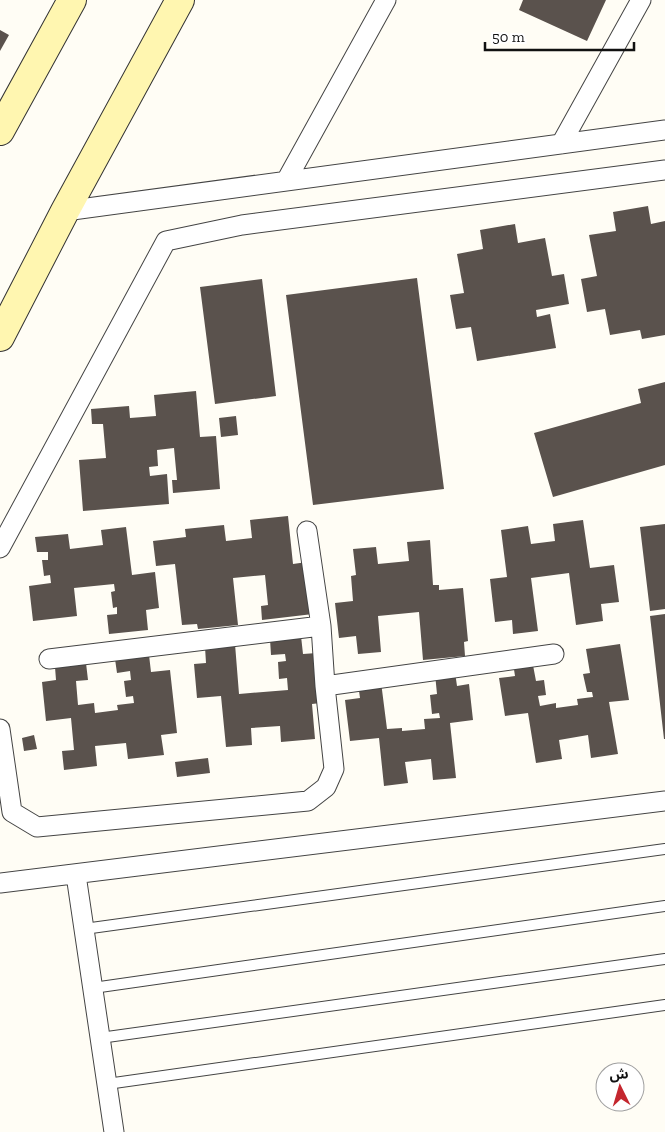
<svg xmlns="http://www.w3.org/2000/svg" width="665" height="1132" viewBox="0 0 665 1132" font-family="'Zilla Slab','Noto Sans Arabic',serif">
<rect width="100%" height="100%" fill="#fffdf5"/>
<!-- building -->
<path fill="#5a524d" d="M523 0H606L587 41 519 10Z
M0 30 9 35 0 51Z
M648 206 651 224 665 221V335L642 339 640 330 610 335 605 309 587 312 581 279 597 276 589 235 616 231 613 212Z
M515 224 518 243 545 238 552 276 564 274 569 304 536 310 537 317 550 314 556 348 477 361 471 327 456 329 450 295 464 293 457 254 483 249 480 230Z
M417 278 444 489 313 505 286 295Z
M262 279 276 396 215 404 200 287Z
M665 382V465L553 497 534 433 641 403 638 389Z
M196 391 200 437 216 436 220 489 173 493 172 480H177L174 448 157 450 158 466 149 467 150 476 167 474 169 504 83 511 79 460 106 458 103 424H92L91 409 129 406 130 418 156 416 154 395Z
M236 416 238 435 221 437 219 418Z
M288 516 293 564 307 562 313 614 262 620 261 606 268 605 265 575 233 578 238 625 198 629 197 624 182 625 175 564 156 566 153 541 186 537 185 529 224 525 226 541 252 538 250 520Z
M583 520 590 568 614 565 619 602 601 604 603 621 576 625 569 573 531 578 538 631 513 634 512 620 495 622 490 579 507 577 501 530 528 526 531 544 555 541 553 524Z
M665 524V609L650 611 640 527Z
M126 527 132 575 155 572 159 608 146 610 148 630 109 634 107 615 117 614V607L113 608 111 592 115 591 114 584 74 588 77 616 33 621 29 586 51 583 50 575 44 576 42 560H48V552H37L35 537 68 534 70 549 103 545 101 530Z
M430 540 433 585H439V590L463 588 468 641 464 642 465 656 423 660 419 612 378 616 381 652 358 654 356 636 339 638 335 603 353 601 351 576 356 575 353 549 376 547 378 564 409 561 407 542Z
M665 614V739H664L650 616Z
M301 636 303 654 317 653 321 703 312 704 315 739 281 742 280 726 251 728 252 745 226 747 221 696 197 698 194 664 206 663 205 647 235 644 239 694 288 690 287 678 279 679 278 662 286 661 285 654 271 655 270 639Z
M620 644 629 700 609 702 618 754 591 758 588 735 559 740 562 759 536 763 528 713 505 716 499 678 515 676 513 663 532 660 536 681 544 680 546 695 538 696 540 706 556 703V708L578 705 577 699 593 697 592 692H587L583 674 590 673 586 649Z
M149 655 151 672 170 670 177 733 161 735 164 755 128 759 126 743 95 746 97 766 64 770 62 751 74 750 71 718 46 721 42 682 56 680 55 667 86 663 88 680 76 681 78 705 94 703 95 713 118 710 117 705 134 703 133 696 126 697 124 681 131 680 130 671 117 673 115 659Z
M455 672 457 686 469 684 473 720 450 723 456 778 433 780 431 759 405 762 408 783 384 786 379 738 350 741 345 700 360 698 358 684 381 682 387 729 402 728V731L425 729 424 719 440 718 439 713 432 714 430 695 437 694 435 674Z
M34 735 37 749 24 751 22 738Z
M208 758 210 773 177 777 175 762Z"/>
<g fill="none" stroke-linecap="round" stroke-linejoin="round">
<!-- lane casing -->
<g stroke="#444" stroke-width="12">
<path id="lane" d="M84 929 665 849
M93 988 665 906
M100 1038 665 959
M107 1084 665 1005"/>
</g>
<!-- street casing -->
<g stroke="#444" stroke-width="21">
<path id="street" d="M561 144 641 0
M286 181 386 0
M65 211 665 130
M0 548 166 241 242 225 665 170
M49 659 321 626
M325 686 554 654
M0 729 12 812 37 827 308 801 326 787 334 769 325 686 321 626 307 531
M76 875 114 1132
M0 883 665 801"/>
</g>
<!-- secondary casing -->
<g stroke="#333" stroke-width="30">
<path id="secondary" d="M0 131 72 0
M0 337 65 211 180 0"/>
</g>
<!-- lane -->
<use href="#lane" stroke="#fff" stroke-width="10"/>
<!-- street -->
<use href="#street" stroke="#fff" stroke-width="19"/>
<!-- secondary -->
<use href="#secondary" stroke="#fff6b0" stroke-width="28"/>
</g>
<!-- north arrow -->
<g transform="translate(620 1087) rotate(355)"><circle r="24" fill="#ffffff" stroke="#a0a0a0"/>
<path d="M0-4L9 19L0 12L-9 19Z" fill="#c4262e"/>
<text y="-8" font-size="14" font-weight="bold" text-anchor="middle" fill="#111111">ش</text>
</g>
<!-- scale -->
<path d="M485 42v8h149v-8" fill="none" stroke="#111111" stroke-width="2.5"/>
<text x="492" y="42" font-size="15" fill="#111111" stroke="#ffffff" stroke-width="4" paint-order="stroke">50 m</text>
</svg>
